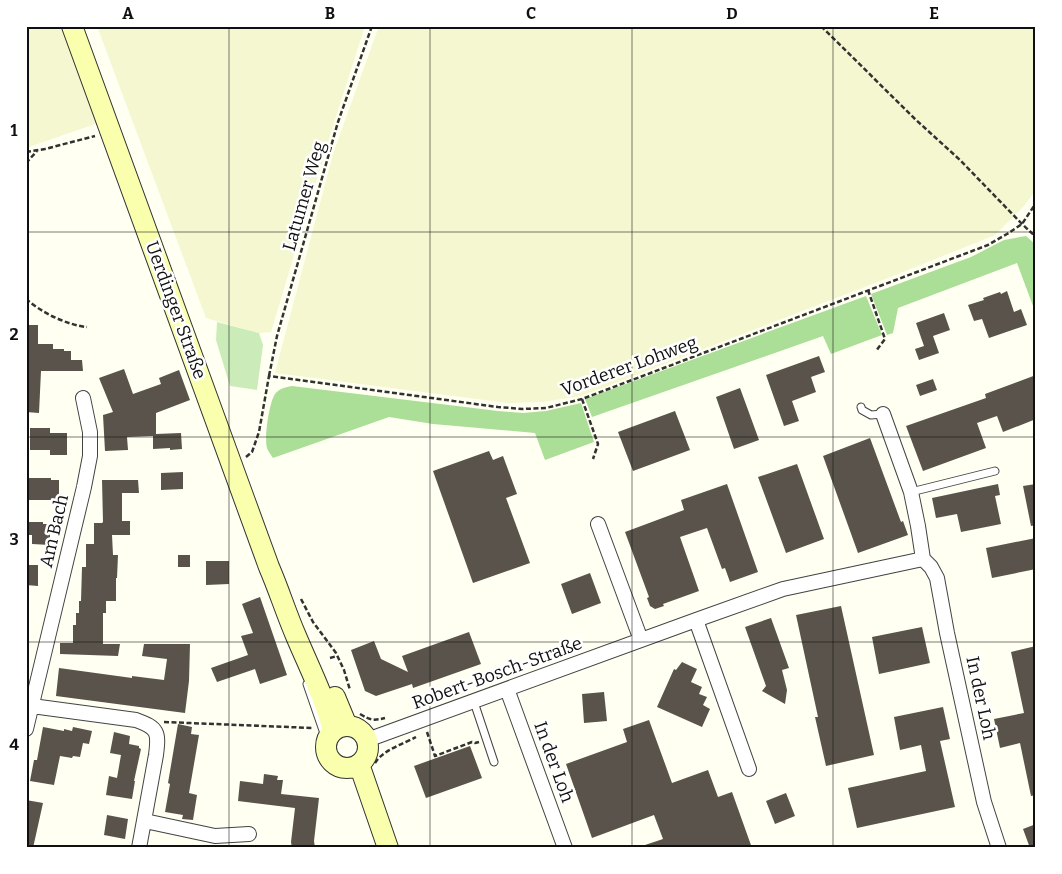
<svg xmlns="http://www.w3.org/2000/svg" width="1062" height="874" viewBox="0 0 1062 874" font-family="Bitter,serif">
<rect width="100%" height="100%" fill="#fffff2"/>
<!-- farmland -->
<path fill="#f4f7d0" d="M26 26H63L98 123 26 148Z
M97 26H365L332 129 271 332 259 333 206 318Z
M379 26H1036V190L1023 207 995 235 888 278 581 396 542 402 508 403 275 373 333 154Z"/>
<!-- green -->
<path fill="#cbecb9" d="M217 322 259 333 263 345 257 390 230 386 216 340Z"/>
<!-- forest -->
<path fill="#abde97" d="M1026 236 1036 245V314L1017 263 898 308 893 333 887 335 871 294 971 257 1004 240Z
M866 296 882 335 831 354 823 336 592 417 585 399Z
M292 386 498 411 523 413 546 411 581 403 594 442 545 460 535 433 433 424 389 417 273 458C271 455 268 451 267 448 264 438 269 403 275 394 279 389 285 387 292 386Z"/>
<!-- building -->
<path fill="#59534b" d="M1007 291 1014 312 1021 309 1027 325 989 338 982 319 974 321 968 305 984 300 983 298 1000 292 1001 294Z
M944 313 950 330 933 336 939 353 919 360 915 349 924 346 916 323Z
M26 325H38V344H53V349H64V351H71V360H82L83 371H41L39 413 26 412Z
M819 356 825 372 811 377 816 392 792 401 799 421 784 426 766 375Z
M124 369 133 394 161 384 159 378 179 370 190 400 156 413V434L181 433 182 449 170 450V448L153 449V436L127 437 128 450 105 451 103 415 113 412 99 378Z
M1036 375V419L1003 432 997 416 977 423 986 448 923 471 906 426 986 398 985 394Z
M933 379 937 390 920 396 916 385Z
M740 388 759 440 734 449 716 397Z
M675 411 690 450 633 471 618 432Z
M30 428H50V433H67V455H50V450H30Z
M870 438 901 522 903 521 908 535 858 553 823 456Z
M489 451 493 460 503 456 517 494 506 498 530 563 473 583 433 471Z
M797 464 824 539 786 553 758 477Z
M183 472V489L161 490V473Z
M26 478H51V480H59V500H26Z
M102 480H138L139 493H122V521H130V535H112L113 555H118L117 578H116V601H106V613H103V644H120L118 656 60 654V643H73V625H76V613H79V601H81L82 567H86V544H94V523H102L103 522Z
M727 484 758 572 730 582 725 568 722 569 707 528 680 537 699 591 663 604 664 606 655 609 650 606 647 598 649 597 625 532 684 510 681 500Z
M998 484 1000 495 995 496 1001 524 961 532 957 514 936 518 932 498Z
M1036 484V525L1031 526 1023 486Z
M26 522H43V524H50V545L32 544V535H26Z
M1036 538V569L992 578 986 548Z
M178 555H190V567H178Z
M206 561H229V584L206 585Z
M26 565H38V586L26 585Z
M590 573 601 603 572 614 561 584Z
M260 597 287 675 260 684 255 669 217 682 211 668 248 655 241 636 253 633 242 604Z
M841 606 874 755 826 766 815 717H818L796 615Z
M771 618 789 668 782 670 787 690 785 704 762 691 766 686 745 627Z
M922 627 930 663 879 674 872 637Z
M469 632 481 664 413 688 412 684 376 696 365 691 351 650 374 641 381 659 408 672 402 656Z
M144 644H190L189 681 185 713 56 696 59 668 132 678V676L164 680 167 659 142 656Z
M1036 646V795L1031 796 1020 743 1000 748 994 719 1024 713 1011 652Z
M682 662 697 669 691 682 702 687 699 694 707 697 703 705 710 709 702 727 657 707 674 669 676 670Z
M604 692 607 721 584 723 582 694Z
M943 707 950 739 940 741 955 807 857 828 848 788 926 771 921 745 900 750 894 717Z
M649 720 672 783 708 770 718 797 732 792 752 848H642V846L663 839 654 815 592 838 566 764 627 742 623 729Z
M178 724 192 727 191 734 199 735 189 793 197 795 193 820 182 819 183 815 165 812 170 784 168 783Z
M43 727 64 731V729L72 731 73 727 92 731 89 744 83 743 80 757 73 756 72 758 60 756 54 785 30 781 34 760H37Z
M114 732 130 736 129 744 139 746V748L141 749 134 781H135L132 799 106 795 109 776 117 778 121 755 110 753Z
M470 746 482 778 426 798 414 766Z
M264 774 278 776 277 780H283L281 794 319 798 314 841 315 848H292L291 842 295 808 238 801 240 781 263 784Z
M786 793 795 816 775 824 766 801Z
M26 800 43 803 33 848H26Z
M107 815 128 819 125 839 104 835Z
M1036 824V848H1030L1023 829Z"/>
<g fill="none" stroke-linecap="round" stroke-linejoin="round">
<!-- lane casing -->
<g stroke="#434343" stroke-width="9">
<path id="lane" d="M861 407 862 410 871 415 883 414
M911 492 995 471
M307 684 327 742
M474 702 494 762"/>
</g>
<!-- street casing -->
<g stroke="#434343" stroke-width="16">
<path id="street" d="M883 414 911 492 918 526 923 559
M598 524 641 640
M923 559 931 567 937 578 947 633 984 802 999 848
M696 620 749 769
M507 689 565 848
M32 706 136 720C158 728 159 732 156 755L139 848
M26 729 84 487 90 456V432L83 398
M367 740 696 620 783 589 923 559
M145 821 215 836 249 834"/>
</g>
<!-- secondary casing -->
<g stroke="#323232" stroke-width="22">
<path id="secondary" d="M72 26 269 567C279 590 286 613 296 636 309 667 325 698 333 731
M335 697 347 726
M326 747a21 21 0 1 1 42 0a21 21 0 1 1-42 0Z
M359 764 388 848"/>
</g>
<!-- path -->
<path stroke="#323232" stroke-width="2.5" stroke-dasharray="5 2.5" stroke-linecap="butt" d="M821 26 915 119 960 160 1022 224 1036 237
M26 152 45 149 95 136
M26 163 37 151
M868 290 885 339 876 351
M26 299C42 313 67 325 87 327
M269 376 277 336 338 122 372 26
M582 399 598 444 593 459
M246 457 252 452 259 432 269 376 498 407 523 409 546 408 582 399 988 245 1007 234 1022 224 1036 203
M301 599 313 622 336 653 344 670 350 690
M330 658 337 656
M360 714C370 720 373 721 385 718
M164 722 313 728
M427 732 435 756 472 742 475 743 479 742
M375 763C383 750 403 744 416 737"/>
<!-- lane -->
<use href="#lane" stroke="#fff" stroke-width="7"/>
<!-- street -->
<use href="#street" stroke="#fff" stroke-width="14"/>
<!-- secondary -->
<use href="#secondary" stroke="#faffad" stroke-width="20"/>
</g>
<!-- grid -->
<path fill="none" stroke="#101010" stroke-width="1" stroke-opacity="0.55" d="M229 26V848M430 26V848M632 26V848M833 26V848M26 232H1036M26 437H1036M26 642H1036"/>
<g text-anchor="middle" stroke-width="5" stroke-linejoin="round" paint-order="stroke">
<!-- street labels -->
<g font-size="18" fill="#101010" stroke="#fff">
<text transform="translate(304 196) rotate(-74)" y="6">Latumer Weg</text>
<text transform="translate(176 310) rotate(70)" y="6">Uerdinger Straße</text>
<text transform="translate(629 366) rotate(-20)" y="6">Vorderer Lohweg</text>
<text transform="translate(54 531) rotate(-77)" y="6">Am Bach</text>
<text transform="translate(497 673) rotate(-20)" y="6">Robert-Bosch-Straße</text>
<text transform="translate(981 698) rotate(78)" y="6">In der Loh</text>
<text transform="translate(554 762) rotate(70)" y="6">In der Loh</text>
</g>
</g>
<!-- border -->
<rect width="1062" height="874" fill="none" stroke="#ffffff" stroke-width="55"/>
<rect x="28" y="28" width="1006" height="818" fill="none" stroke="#101010" stroke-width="2"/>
<g font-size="16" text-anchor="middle" font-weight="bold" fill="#101010">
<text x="128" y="19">A</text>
<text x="330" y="19">B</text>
<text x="531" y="19">C</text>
<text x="732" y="19">D</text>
<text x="934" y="19">E</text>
<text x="14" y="136">1</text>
<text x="14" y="340">2</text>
<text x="14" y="545">3</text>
<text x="14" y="750">4</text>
</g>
</svg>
